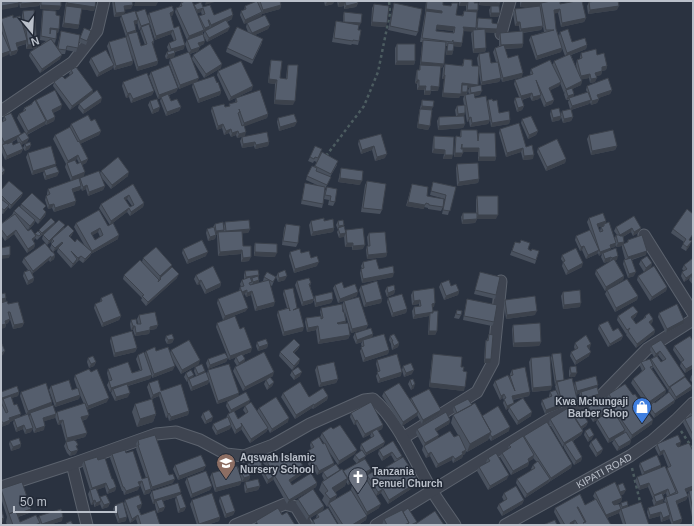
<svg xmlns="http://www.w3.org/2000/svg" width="694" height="526" viewBox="0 0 694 526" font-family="Arial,sans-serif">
<rect width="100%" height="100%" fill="#2a3240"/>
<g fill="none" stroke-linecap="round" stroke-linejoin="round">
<!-- minor casing -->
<g stroke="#5b626d" stroke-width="13">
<g id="minor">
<path d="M501 34 510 1"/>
<path d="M1 111 73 62 97 31 104 1"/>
<path d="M644 235 693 313"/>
<path d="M403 438 477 392 493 362 501 281"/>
<path d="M72 464 87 525"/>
<path d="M1 487 72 464 156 434 176 432 200 440 226 454 244 456 273 445 310 424 364 400 373 399C397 419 415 462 431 489 438 501 447 513 455 525"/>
<path d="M235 525 285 504 296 507 307 525"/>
<path d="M376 525 553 417 599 398 647 349 693 320"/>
<path id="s1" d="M505 525 630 456 653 440 676 420 693 403"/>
</g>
</g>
<!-- path -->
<path stroke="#4c5c60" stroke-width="2.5" stroke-dasharray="3 3" stroke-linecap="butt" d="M326 156 364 106 378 72 390 13 389 1
M681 431 693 449
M632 468 641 506"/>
<!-- minor -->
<use href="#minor" stroke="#3e4450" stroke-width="11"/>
</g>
<!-- wall -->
<path fill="#49515e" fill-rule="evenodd" d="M19 1H61L59 10 40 9V4L39 6 20 8Z
M66 1H96L94 11 81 9 79 25 78 29 62 27Z
M112 1H132L131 9H124V14L136 13V12L148 16 149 13 173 15 171 16 174 28 184 49 175 52 174 57 166 59 165 56 167 52H169L167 47 169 43 174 41 171 34 155 40 150 24 149 25 154 41 153 45 158 61 157 65 137 71 132 55 133 61 132 65 114 70 113 66 112 69 97 77 89 62 91 58 112 61 107 46 109 42 126 37 120 19 121 16 114 17ZM137 22 139 30 141 29 140 31 145 45 141 46 136 32 135 24H137Z
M257 1H280L281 5 280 9 262 14 261 16 244 24 240 15 241 11 244 10 245 6Z
M324 1H334L333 4 325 6Z
M337 1H357L358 3 356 7 344 9V6L338 7Z
M426 1H443V5L451 6 452 3 456 15 462 16 464 11H466V6H459V1H475L474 3 478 10 476 14 475 30H476V22L478 18 492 23 496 33 485 32 486 48 485 52 473 53 471 34 472 31H463L462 43 461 47 453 46V51L452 55H446L447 46H445L444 64 442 68 440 67 438 91H431L430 95H424V90H417V84L415 83 416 74 417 70H419L420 65 422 44 423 42H420L425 13ZM436 29 453 31V33L436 31Z
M480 1H500L499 6 500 13 498 17H490L489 10 491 6 479 5Z
M520 1H548L547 2 560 4 586 18 584 22 561 27 558 13H554L556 29 559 36 560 32 572 42 587 45 586 49 571 55 577 70 576 64 577 60 580 59V57L581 53 597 55 607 66 606 70 602 71 601 75 596 76 595 82 590 83 589 78 582 79 581 85 572 89 574 94 573 97 587 92 586 90 587 86 612 90 610 94 598 98 599 99 597 103 591 105 590 102 589 104 571 110 573 117 571 121 563 123 561 117 560 120 552 122 550 114 551 110 561 114 562 111 570 109 568 102 569 100H566L564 94 565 92 564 93 560 83 559 86 550 90 554 100 552 104 544 107 540 97 539 99 532 101 530 97 522 100 524 106 522 110 517 112 514 102 515 98 519 97 514 84 515 80 531 75 530 73 531 69 553 64 554 61 565 56 562 48 561 52 536 60 529 40 531 36 544 32 541 15 543 26 541 30 523 33V44L522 48 505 49 508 58 522 77 502 82 501 78 499 82 481 85 480 95 474 96 475 98 487 102 488 100 493 101 499 113 510 120 509 124 491 127 490 120 488 124 470 127 469 121 467 122 465 110 464 116 465 124 463 128 438 130 437 121 439 117 456 116 455 110 457 106 464 105 463 99 464 96H460V95L459 98 442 97 444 79H442L443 68 445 64 462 66 464 59 472 66H478L477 58 479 54 491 63 496 62 493 52 495 48 499 46V37L500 33 520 32 519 26H515L513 13 515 9 538 6 520 7ZM479 73 481 85 478 86ZM468 88H469L468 91 469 94 467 95Z
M589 2 617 10 588 14 587 6Z
M181 3 194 6V5L203 7 214 15 232 19 227 22 228 31 207 42 203 35 205 31 203 32V34L204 44 200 46 198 51 190 54 197 81 217 83 221 91 220 95 198 103 192 87 193 83 179 89 169 63 170 59 188 52 185 44 187 40 175 12 176 8 179 7ZM201 12 202 15 199 16V18L197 13Z
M394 3 418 32 416 36 388 30 393 7Z
M374 4 386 27 371 26 372 8Z
M43 10 56 15 59 29 58 33H57L56 39 55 43 53 42 57 48 61 31 79 40 84 28 91 31 86 45 79 42 76 52 66 50 65 54H61L60 59 40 73 29 56 30 52 46 41 40 40 42 14Z
M23 11 37 44 36 48 26 49V43V44L17 47 18 50 16 54 10 56 9 52 8 55 4 38 1 28V19L13 18 22 24V15Z
M344 12 359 27H358V30L359 41 358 45 352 44 351 45 332 42 335 25 336 21 343 22V16Z
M247 23 270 25 268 29 255 35 262 43 252 64 226 52 227 48 248 32 246 27Z
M397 44 415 61 414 65H395V48Z
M193 55 221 68 204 78 192 59Z
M271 60 280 78 286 79 287 69 288 65 293 105 274 104 275 84 268 83 270 64Z
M71 70 93 90 92 94 101 102 83 114 78 108 79 104 90 95 70 110 53 86 54 82 65 79 70 75 69 74Z
M218 71 252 90 229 101 217 75Z
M151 72 178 88 176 92 169 95 171 101 181 107 179 111 166 116 160 101 161 98 158 99 149 76Z
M123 82 154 91 152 95 131 103 129 97 126 98 122 86Z
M236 98 268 114 267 118 244 126 245 136 237 138 236 135 231 137 229 133 224 135 222 128 217 130 211 111 212 107H225L229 106V104L235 103Z
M36 100 61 109 53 113 55 117 54 121 46 125 45 124V125L27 135 29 138 27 142 21 145 23 149 21 153 5 160 1 150 2 145 1 143V119L2 122H3V120L4 116 21 135 25 132 17 118 19 114 23 112 24 108 31 104 32 103 36 101ZM17 139V140L18 143 13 145 9 144Z
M422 100 432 110 430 126 428 130 417 128 419 113Z
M150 101 159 111 152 114 148 105Z
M278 118 295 126 279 131 277 122Z
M522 119 538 131 536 135 528 139 521 123Z
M91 121 101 131 99 135 80 144 88 159 86 163 82 165 84 176 78 178 79 180 80 178 100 173 101 171 128 176 111 189 101 177 105 186 103 190 88 196 86 189 82 191 81 188 80 190 73 192 75 205 54 212 52 208 48 209 45 200 46 196 47 195V193L48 189 71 181 65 167 66 164 53 139 55 135 70 127 71 124ZM77 159 79 163 77 164 75 160Z
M500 129 526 147 533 159 523 160 521 152 506 157 499 133Z
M461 130 478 135 479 133 496 157 495 161H478V152H463L461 157H454L455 140 456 136 460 137V134Z
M381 134 385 158 375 161 372 150 361 154 358 144 359 140Z
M589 135 617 146 615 150 591 155 587 139Z
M434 136 452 159H443L444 154 432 153 433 140Z
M242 137 269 142 268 146 255 149 254 146 242 148 240 141Z
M25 144 31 145 29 149 25 151 23 148Z
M538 148 566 159 565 163 546 171 537 152Z
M322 152 337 165 330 177 329 181 325 189 323 204 322 208 301 204 304 187 305 183 317 185 306 180 307 176 314 167Z
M28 153 59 172 57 176 45 180 43 174 44 171 32 175 26 157Z
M321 153 317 162 314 161 313 163 308 161 310 157Z
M457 164 479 179 478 183 457 186 456 168Z
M341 168 360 185 338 182 340 172Z
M367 181 382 210 380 214 361 212 365 185Z
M433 182 456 187 448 215 442 214 445 199 430 195Z
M133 184 144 203 143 207 130 216 127 212 110 225 99 208 101 204ZM127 199 132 206 130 207 125 200Z
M412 184 427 196 443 207 441 211 428 209V208L424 207V209L406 206Z
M327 187 335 202 333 206 328 205 329 200 324 199 325 191Z
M1 190 23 193 21 197 10 209 8 207 7 209 3 214 1 213Z
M477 196 496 219H477L475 223 462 224 461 217 463 213H476V200Z
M21 204 45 210H44L46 212 45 216 38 224 35 221 34 224 28 230 25 227 28 231 35 235V234L39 231V230L55 222 54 225 64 228 72 235 70 237 75 242 86 248 74 227 76 223 108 226 118 239 91 254 90 256 83 263 79 260 71 268 57 252 58 248 53 252 50 248 52 243H51L52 241 47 245 42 239 43 235 47 231 40 237 37 240 35 238 34 240 33 241 35 244 34 248 27 253 14 234 5 241 1 235V224L12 215 14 211 20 207ZM98 232 100 237 95 240 92 235Z
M634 216 639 232 633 236 631 232 623 237 624 242 623 244 627 243 628 240 646 255 632 260 634 276 628 278 623 264 624 260 625 259 622 248V246L616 247V245L615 247 611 248 610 250 617 260H615L624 276 623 280 605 291 595 274 596 270 610 262V261L604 263 601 257 602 254 599 256 598 253 597 254 586 259 582 250 580 251 575 240 576 236 590 230 587 222 589 218 606 221 605 224 615 238 616 235H617L614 231 616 227ZM603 226 601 227 600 231 598 227Z
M311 221 334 228 333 232 311 236 309 225Z
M338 221 344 225 343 227 345 231 346 230 363 249 352 250V247H345L344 236 339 238 337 232 338 230 336 225Z
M225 222 250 229 248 233H242L243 246 249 261 241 262V254L218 256 217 235H216L215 239 208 241 206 233 207 229 213 227 215 224 224 230 223 232 224 231V226Z
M286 224 298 243 296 247 282 245 284 228Z
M673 229 690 240V245L686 251 681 248 684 242 671 233Z
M369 233 387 253 386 257 367 259 366 250 367 246H368L367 237Z
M515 242 528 249 531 251H539L535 264 510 255Z
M255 243 275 257 254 256V247Z
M183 249 206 256 187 264 182 253Z
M52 252 55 255 54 259 50 262 49 260 32 274 34 278 33 282 27 285 23 276 24 272 28 270 22 262 24 258Z
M290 252 301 253 311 258 317 266 294 273 289 256Z
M562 255 582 267 566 275 562 266 563 262 561 259Z
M143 258 172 268 177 278 146 306 141 300 142 298 123 279 124 275 142 262Z
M693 258V285L689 280 690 278 684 282 681 276 682 272 684 271 682 269 684 265Z
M641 260 652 263 651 267 644 272 639 264Z
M363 262 379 269 393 277 362 283 360 273 361 269H362L361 266Z
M245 271 259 275 258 277 259 280 258 283 264 281H263L264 277 274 281 272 286 270 285 274 306 255 311 251 295 246 297 245 294 243 295 246 311 223 320 217 303 218 299 239 291 240 287H241L240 284 242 280 244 279V275Z
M480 272 496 295 495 299 474 294Z
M278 273 285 280 278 282 276 277Z
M196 275 221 283 220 287 205 294 200 284 197 285 194 279Z
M638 276 667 287 666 291 650 301 637 280Z
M297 281 311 283 310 286 314 299 315 296 333 299 331 303 315 307 314 300 312 303 302 306 295 285Z
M441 283 451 286 459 291 458 295 444 300 439 287Z
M335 285 344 288 357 296 338 303 333 288Z
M361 286 382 299 381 303 364 307 359 290Z
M387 287 395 290 394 294 387 297 385 291Z
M284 290 303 331 283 336 277 315 278 311 287 308 283 294Z
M607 290 638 296 637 300 615 312 605 294Z
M413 291 434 307H432L437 331 435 335H428L429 316 413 319 412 311 414 307 419 306V304L412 305 411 295Z
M563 292 580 307 563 309 561 296Z
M6 298 5 302 8 304 24 323 22 327 13 329 9 316 10 319 8 323 6 324 5 328 1 303Z
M101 298 121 316 119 320 102 327 94 308 95 304 100 302Z
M388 298 407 309 406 313 392 317 387 302Z
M467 299 494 322 492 326 463 320 466 303Z
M505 300 535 315 506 319 504 304Z
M344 301 368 325 366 329 351 333 345 312 346 321 345 323 350 335 348 339 318 344 316 330 307 332 305 322 306 318 321 316 320 312 321 308 343 312H344L342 305Z
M457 310 461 315 459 319 454 318Z
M659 313 683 324 666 333 658 317Z
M139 315 158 325 156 329 150 330 149 334 135 336 133 330H131L130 324 131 320 137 324H138L137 319Z
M618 316H636L633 319 636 324 643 319 645 316 653 319 652 323 650 324 655 330 654 334 636 348 626 335 627 333 626 334 617 320Z
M217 323 240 329 251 352 243 355 245 359 244 362 273 376 243 391 233 371 235 367 237 366 234 361 236 357 229 360 216 327Z
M513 325 541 342 539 346 513 347 512 329Z
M599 325 613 331 623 336 621 340 608 347 598 329Z
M355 333 373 334 372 337 389 350 388 354 363 362 360 351 362 347 361 344 362 342 356 344 353 337Z
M489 334 490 363H484L485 344 486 340H487Z
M166 336 174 339 172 343 167 344 165 340Z
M390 336 399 343 398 347 392 350 391 345V344L389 340Z
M111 337 137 348 135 352 114 357 110 341Z
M661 340 685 376V378L692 386 691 390 675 400 674 403 654 418 647 409 649 406H647L631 383 633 379 642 371 640 366 641 362 651 361V359L654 357 650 350 651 346ZM658 355 663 361 661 362 657 356ZM653 367 668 390H669L668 391 669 392 655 403 654 402 665 394 666 390 652 369Z
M693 341V368L685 373 680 366 681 362 673 350 674 346Z
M257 342 268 344 267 348 258 351 256 346Z
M575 343 590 348 589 349V356L575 365 570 356 571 352 575 350 574 347Z
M300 345 298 349 294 353 299 363 292 370 279 356 280 352Z
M171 350 199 364 181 374 171 357 173 370 152 378V375L150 379 128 386V397L115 401 111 393 112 391 110 392 107 385 109 381 107 373 108 369 132 373 140 370 136 359 138 355 145 353 146 351 170 353Z
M433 354 461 367 463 371 464 391 429 387 432 358Z
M552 354 564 380 574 386 575 382 597 387 599 394 598 398 581 403 579 396 580 393 576 395V403L561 407V408L545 414 541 404 542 400 549 397V396L550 392 556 390 555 386 556 385H555L551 358Z
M88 358 96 362 94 366 89 368 87 362Z
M228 358 226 362 208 369 206 363 208 359Z
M531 358 551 390 532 392 529 362Z
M377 360 401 376 378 383 376 376 378 372 376 364Z
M317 366 338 379 336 383 319 387 315 370Z
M403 366 412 374 404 377 402 370Z
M195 367 207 374 208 370 239 396 250 400 248 404 257 411 259 408 288 422 270 433 268 429 266 432 250 443 241 429V430L235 434 231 426 230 429 216 435 212 428 213 424 226 418 228 414 230 413 226 406 227 402 232 399 217 404 209 381 208 384 191 391 188 383V381L187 382 184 377 186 373 193 378 196 376 194 371ZM247 404 245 406 243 410 246 414 238 419 234 411Z
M570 367 575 377H569V371Z
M512 370 530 392 529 396 513 400 514 404 531 416 517 425 508 411 509 408 506 410 503 403 504 400 503 398 500 400 493 385 495 381 509 378 510 375V374Z
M292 371 300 376 294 380 290 375Z
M693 374V383L690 380 691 376Z
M75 375 107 402 87 410V419L82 421 87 433 85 437 74 440 77 448 76 454 70 456 67 453 64 446 66 442 73 440 66 442 61 424 58 425 55 417V418L44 421V430L34 433 32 428 31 432 25 434 23 429 16 432 13 423 14 420 10 422 9 424 1 427V392H19L18 396 11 398 20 417 26 414 20 396 21 392 52 402 51 406 28 414 29 417 30 413H56L84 404 80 395 79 399 55 407 49 390 51 386 72 390 77 388 74 379Z
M266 380 274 382 272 386 267 390 264 384Z
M410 380 414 388 411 390 408 384Z
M149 383 161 391 189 411 188 415 169 421 168 417 166 418 159 396 152 399 156 414 153 422 137 427 132 412 135 404 151 399 147 387Z
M384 392 410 400 411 398 441 410 439 414 422 424 417 415V416L402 426 382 396Z
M283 393 309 397 328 396 327 400 313 409 312 408 295 419 281 397Z
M609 394 652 424 631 439 630 444 617 451 612 443 614 440 608 443 596 423 597 420 593 422 587 411 588 407 607 398Z
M472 405 482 416 509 431 491 441 489 438 488 440 467 452 466 451 465 454 463 455 462 458 453 463 452 460 436 468 430 456 426 458 422 450 423 446 416 433 417 429 450 420 449 424 436 431 438 438 454 437 458 435 451 423 453 415 455 414 453 410 454 406Z
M693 411V442L683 423 685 419 690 417 689 416 691 412Z
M203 413 212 421 205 424 201 417Z
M351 413 383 425 382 429 378 431 385 442 383 446 365 456 364 459 369 473 348 485 346 482 345 486 335 492 337 495 335 499 351 490 352 485 366 479 367 475 378 472 395 462 391 455 382 461 378 454 379 450 393 441 401 458 417 485 388 504 381 493 376 496 379 508 367 515 366 520 358 525H339L328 506 327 507 322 500 324 496 319 490 322 482 324 480 322 476 323 472 324 471 317 475 314 469 312 471 308 464 309 461 306 455 308 451 311 449 310 445 311 442 323 444 324 443 320 437 322 433 333 429 357 450 338 465 326 447 334 463 333 466 343 471 357 464 353 459 355 455 361 451 360 448 361 444 372 438 370 436 371 434 363 438 356 424 354 425 350 417Z
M573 414 588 422 586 426 582 429 583 431 581 435 573 441 582 457 581 461 574 465 564 448V446L563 447 549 423 550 419 573 415Z
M585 431 592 439 588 442 584 435Z
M524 436 572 464 571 468 549 482 548 483 525 498 516 483 517 479 532 470 531 469 533 465 537 462 533 458V459L529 461 528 466 511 475 500 457 502 453 508 449 509 445 524 437Z
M138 440 169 475 173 483 151 490 150 493 144 495 140 485H139L138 490 124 495 123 491H122L110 458 112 454 126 453 142 479 146 478 136 449 137 447 136 444Z
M10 441 21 444 20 448 11 451 9 444Z
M591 442 603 449 601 453 596 457 589 446Z
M657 444 680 446 678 447 689 491 693 490V517H692L688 495 689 491 686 492 688 496 686 500 677 504 682 519 681 523 676 525H672L669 518V519L661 522 660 516 649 519 647 512 648 508 654 506 652 500 653 499 648 487 639 490 635 481 637 477 642 475 639 466 640 463 661 465 660 468 667 469 668 467 663 454 659 456 655 448ZM666 493 667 497H666L664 501 665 502 663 503V495Z
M488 458 507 479 488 490 477 471 479 467 487 463 486 462Z
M265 459 283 461 304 473 290 482 292 485 317 483 316 487 287 504 273 479V480L267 484 261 473 262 469 266 466 263 463Z
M98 460 112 479 116 487 115 491 107 494 105 487 96 490 100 499V497L110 503 108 507 102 509 100 504 99 505 94 507V504L91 505 88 494 90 490 82 465 84 461Z
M175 465 204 470 178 480 173 469Z
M262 466 261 470 249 474 250 476 249 480 242 482 241 481 240 485 215 492 210 477 212 473 238 469 239 467Z
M187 478 212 486 210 490 191 498 185 482Z
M245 482 260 486 258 490 245 493 244 486Z
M618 485 624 494 621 495 622 498 621 502 614 505 620 506 621 503 628 505 627 507 649 525H623L619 513 620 510 619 513 607 518 611 525H574V524L571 525H561L554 512 555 508 585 505 595 499 593 496 595 492 617 487Z
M1 489 29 513 18 517 20 522 38 519 39 516 62 521 49 525H7L6 522 7 517 1 498Z
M152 491 180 495 186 507 184 511 178 513 175 500 176 497 163 501 165 507 163 511 157 513 155 505V504H153L150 495Z
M504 493 524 500 522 504 502 516 497 508 499 504 504 501 502 497Z
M220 497 235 511 233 515 225 518 219 501Z
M298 499 324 506 323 510 307 520 296 503Z
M125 500 141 508 139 509 141 515 160 525H138L136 519 130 523 124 504Z
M192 500 220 517 219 521 207 525H197L190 504Z
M115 505 126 521 118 523 113 509Z
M403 512 417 522 416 524 444 525H382L384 519Z
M317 514 338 525H312L311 524 313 520 316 518Z"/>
<!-- shaded-wall -->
<path fill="#3c424c" d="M206 1H218L205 5Z
M330 1H334L333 4 325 6 327 2Z
M481 1 500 3 499 7 479 5Z
M522 1H548L546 6 541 3 540 6 520 7Z
M40 2 39 6 20 8 21 4Z
M135 2H158L156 6H134Z
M345 2 344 6 338 7 339 3Z
M461 2H468L466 6H459Z
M19 3 18 7 1 10V6Z
M67 3 95 7 94 11 65 7Z
M358 3 356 7 344 9 346 6Z
M41 5 61 6 59 10 40 9Z
M133 5 131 9 122 10 124 6Z
M281 5 280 9 262 14 261 16 244 24 245 20 262 13 263 10Z
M619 6 617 10 588 14 590 10Z
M203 8 201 12 195 14 197 10Z
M426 9 442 11 441 15 426 11 425 13Z
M560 9 558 13 552 14 554 10Z
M467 10H478L476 14H466Z
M174 11 173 15 169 17 170 13Z
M125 12 123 16 121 15V16L114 17 116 13Z
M491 13H500L498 17H490Z
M233 15 232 19 210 29 211 25Z
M586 18 584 22 561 27 562 23Z
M138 20 137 24 132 25 134 21Z
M344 22 361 23 359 27 342 26Z
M372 22 387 23 386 27 371 26Z
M517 22H520L519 26H515Z
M64 23 79 25 78 29 62 27Z
M150 23 148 27H141V29L139 30 141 26Z
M270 25 268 29 251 37 252 33Z
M437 25 455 27 453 31 435 29Z
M210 26 209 30 203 32 202 34 187 40 189 36 204 30 205 28Z
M543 26 541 30 520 33 521 29Z
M230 27 228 31 207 42 209 38Z
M463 27 476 28 474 32 461 31Z
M50 28 59 29 58 33 50 32Z
M477 28 497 29 496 33 475 32Z
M136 30 135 34H128L127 37H126L127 33Z
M173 30 171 34 155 40 156 36Z
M27 40 26 44 14 47 16 43Z
M205 41 204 44 197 47 198 43Z
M453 42 462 43 461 47 452 46Z
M37 44 36 48 26 49 28 45Z
M523 44 522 48 499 49 501 45Z
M185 45 184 49 169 53 171 49Z
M587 45 586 49 565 57 567 53Z
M200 47 198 51 189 54 191 50Z
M486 48 485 52 473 53 474 49Z
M562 48 561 52 536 60 537 56Z
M18 50 16 54 10 56 11 52Z
M10 51 8 55 1 58V54Z
M447 51H453L452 55H446Z
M175 53 174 57 166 59 168 55Z
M62 55 60 59 40 73 42 69Z
M133 61 132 65 114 70 116 66Z
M158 61 157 65 137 71 138 67Z
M397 61H415L414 65H395Z
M421 62 444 64 442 68 420 66Z
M222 64 221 68 204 78 206 74Z
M114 65 112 69 97 77 99 73Z
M607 66 606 70 602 71 601 75 594 77 595 73 602 67Z
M523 73 522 77 502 82 503 78Z
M590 74 589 78 580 80 581 76Z
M444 75H445L444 79H442Z
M199 78 197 82 179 89 180 85Z
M501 78 499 82 481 85 482 82Z
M597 78 595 82 590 83 591 79Z
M269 79 277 80 275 84 268 83Z
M417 80H419L417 84 415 83Z
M582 81 581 85 566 92V90L564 93 566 89Z
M561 82 559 86 547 92 549 88Z
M462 83 478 85 477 89 470 87 469 88 462 87V85L461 87Z
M253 86 252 90 229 101 231 97Z
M419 86H426L424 90H417Z
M431 86 439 87 438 91 430 90Z
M178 88 176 92 158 99 159 95Z
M93 90 92 94 70 110 72 106Z
M612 90 610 94 596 99 597 95Z
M154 91 152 95 131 103 133 99Z
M221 91 220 95 198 103 199 99Z
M425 91H431L430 95H424Z
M482 91 480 95 469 97 471 93Z
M462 92H467L466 96 465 95 464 96H460Z
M130 93 129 97 126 98 128 94Z
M443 93 461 94 459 98 442 97Z
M532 93 530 97 520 100 521 96Z
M574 94 572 98 566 100 568 96Z
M541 95 539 99 532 101 533 97Z
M102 98 101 102 83 114 84 110Z
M599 99 597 103 591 105 592 101Z
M275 100 295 101 293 105 274 104Z
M554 100 552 104 544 107 546 103Z
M591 100 589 104 570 110 572 106Z
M62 105 61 109 51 114 52 110Z
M422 106 433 107 431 111 420 110Z
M524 106 522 110 517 112 518 108Z
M160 107 159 111 152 114 153 110Z
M181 107 179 111 166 116 167 112Z
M465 113 464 117 456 118 458 114Z
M268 114 267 118 243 127 244 123Z
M561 116 560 120 552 122 553 118Z
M55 117 54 121 46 125 47 121Z
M471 117 469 121 467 122 469 118Z
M573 117 571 121 563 123 564 119Z
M490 120 488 124 470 127 472 123Z
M510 120 509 124 491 127 492 123Z
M46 121 45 125 26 135 28 131Z
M297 122 295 126 279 131 280 127Z
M223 124 222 128 217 130 218 126Z
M418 124 430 126 428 130 417 128Z
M465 124 463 128 438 130 439 126Z
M231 129 229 133 224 135 226 131Z
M101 131 99 135 78 145 80 141Z
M238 131 236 135 231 137 232 133Z
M538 131 536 135 528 139 529 135Z
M246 132 245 136 237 138 239 134Z
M21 134 18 136 17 139 3 146 4 142Z
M29 138 27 142 20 146 22 142Z
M255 142 254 146 242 148 243 144Z
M269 142 268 146 255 149 256 145Z
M31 145 29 149 25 151 26 147Z
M374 146 372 150 361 154 362 150Z
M617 146 615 150 591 155 592 151Z
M462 148H479L478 152H460Z
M523 148 521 152 506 157 507 153Z
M23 149 21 153 5 160 7 156Z
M434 149 445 150 444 154 432 153Z
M455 153H463L461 157H454Z
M387 154 385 158 375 161 377 157Z
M78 155 77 159 67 164 68 161Z
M445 155H453L452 159H443Z
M534 155 533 159 523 160 524 156Z
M479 157H496L495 161H478Z
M88 159 86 163 80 166 81 162Z
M566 159 565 163 546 171 547 167Z
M56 164 55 168 32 175 33 171Z
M5 170 4 174 1 176V174Z
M59 172 57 176 45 180 46 176Z
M85 172 84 176 71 181 72 177Z
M129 172 128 176 111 189 112 185Z
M340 178 362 181 360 185 338 182Z
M479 179 478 183 457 186 459 182Z
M87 185 86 189 82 191 83 187Z
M81 186 80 190 71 193 72 189Z
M105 186 103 190 88 196 89 192Z
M23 193 21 197 10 209 11 205Z
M129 195 127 199 123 202 124 198Z
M76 201 75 205 54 212 55 208Z
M408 202 425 205 424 209 406 206Z
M144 203 143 207 130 216 131 212Z
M54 204 52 208 48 209 49 205Z
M9 205 7 209 3 214 4 210Z
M129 208 127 212 110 225 111 221Z
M46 212 45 216 38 224 40 220Z
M478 215H498L496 219H476Z
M477 219 475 223 462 224 463 220Z
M35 220 34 224 28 230 30 226Z
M606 221 605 225 604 224 603 226 596 228 597 224Z
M55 222 53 226 40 237 42 233Z
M65 225 63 229 52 239V241L47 245 49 241Z
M344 225 342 229 338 228 337 230 339 226Z
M100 228 98 232 90 237 91 233Z
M334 228 333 232 311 236 313 232Z
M632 228 631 232 619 239 620 235Z
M641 228 639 232 633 236 634 232Z
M250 229 248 233 224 235 226 231Z
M16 230 14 234 5 241 7 237Z
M224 230 223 234 218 232 217 235H215L216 231Z
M74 231 72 235 67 240 69 236Z
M346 233 344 237 339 238 340 234Z
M119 235 118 239 91 254 90 256 83 263 85 259 91 253 92 251Z
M216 235 215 239 208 241 210 237Z
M36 236 34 240 30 243 32 239Z
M692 241 690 245 686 251 687 247Z
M62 242 61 246 53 252 55 248Z
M624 242 622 246 616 247 618 243Z
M347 243H353L352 247H345Z
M616 243 615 247 611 248 609 252 603 253 602 254 599 256 600 252 610 245Z
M35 244 34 248 27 253 28 249Z
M365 245 363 249 352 250 353 246Z
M584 246 582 250 580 251 581 247Z
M242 250 241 254 218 256 220 252Z
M599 250 597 254 586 259 588 255Z
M647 251 646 255 626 261 628 257Z
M208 252 206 256 187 264 188 260Z
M255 252 277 253 275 257 254 256Z
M387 253 386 257 367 259 368 255Z
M10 255 9 258 1 259V256Z
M55 255 54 259 50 262 51 258Z
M51 256 49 260 31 275 33 271Z
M81 256 79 260 77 262 78 258Z
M618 256 617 260 610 262 612 258Z
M251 257 249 261 241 262 243 258Z
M611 257 610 261 604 263 605 259Z
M77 259 76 263 71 268 73 264Z
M319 262 317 266 294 273 295 269Z
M583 263 582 267 566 275 568 271Z
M652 263 651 267 644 272 646 268Z
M172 265 171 269 160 278 158 284 160 276Z
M636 272 634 276 628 278 629 274Z
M394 273 393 277 362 283 363 279Z
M693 273V276H691L690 278 684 282 686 278Z
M179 274 177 278 146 306 148 302Z
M259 275 257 279 252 278 251 280 244 281 246 277Z
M287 276 285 280 278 282 279 278Z
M624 276 623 280 605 291 606 287Z
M34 278 33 282 27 285 28 281Z
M201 280 200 284 197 285 199 281Z
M259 280 258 284 252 286 253 282Z
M221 283 220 287 205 294 206 290Z
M667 287 666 291 650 301 652 297Z
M247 290 245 294 241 296 242 292Z
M395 290 394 294 387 297 388 293Z
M252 291 251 295 246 297 247 293Z
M459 291 458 295 444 300 446 296Z
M358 292 357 296 338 303 340 299Z
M638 296 637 300 615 312 616 308Z
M6 298 5 302 1 303V299Z
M314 299 312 303 302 306 303 302Z
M333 299 331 303 315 307 316 303Z
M382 299 381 303 364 307 366 303Z
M420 300 419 304 412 305 414 301Z
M275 302 274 306 255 311 257 307Z
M435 303 434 307 430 308 432 304Z
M581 303 580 307 563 309 564 305Z
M248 308 246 311 223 320 225 316Z
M407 309 406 313 392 317 393 313Z
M537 311 535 315 506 319 507 315Z
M433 312 432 316 430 313 429 316 413 319 415 315Z
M638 312 636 316 630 321 631 317Z
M121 316 119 320 102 327 103 323Z
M10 319 8 323 6 324 5 328 1 329V325L5 321Z
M653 319 652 323 647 326 649 322Z
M684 320 683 324 666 333 667 329Z
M346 321 345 325 336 327 337 323Z
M24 323 22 327 13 329 14 325Z
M158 325 156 329 150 330 149 334 135 336 136 333 150 327Z
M368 325 366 329 351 333 352 329Z
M133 326H135L133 330H131Z
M318 326 316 330 307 332 308 328Z
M304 327 303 331 283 336 284 332Z
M655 330 654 334 636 348 637 344Z
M429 331H437L435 335H428Z
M373 334 372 338 363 340 362 342 356 344 357 340Z
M350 335 348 339 318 344 320 340Z
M623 336 621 340 608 347 610 344Z
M174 339 172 343 167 344 168 340Z
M541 342 539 346 513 347 514 343Z
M399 343 398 347 392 350 394 346Z
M268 344 267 348 258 351 259 347Z
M591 344 590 348 586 350 587 346Z
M300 345 298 349 291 356 293 352Z
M137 348 135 352 114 357 115 353Z
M252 348 251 352 229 360 230 356Z
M389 350 388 354 363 362 365 358Z
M5 351 3 355 1 356V353Z
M660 351 658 355 654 357 656 354Z
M591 352 589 356 575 365 576 361Z
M228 358 226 362 208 369 210 365Z
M245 359 244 363 238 367 239 363Z
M300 359 299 363 292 370 294 366Z
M485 359H491L490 363H484Z
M200 360 199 364 181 374 182 370Z
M96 362 94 366 89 368 91 364Z
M693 365V368L685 373 686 369Z
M175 366 173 370 152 378 154 374Z
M414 370 412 374 404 377 406 373Z
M205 371 204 375 197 378 198 374Z
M274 372 273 376 243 391 245 387Z
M302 372 300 376 294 380 295 376Z
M402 372 401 376 378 383 380 379Z
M571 373H577L575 377H569Z
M152 375 150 379 114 390 113 389 112 391 110 392 111 388Z
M194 375 192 379H189L188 381 187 382 188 378Z
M685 376 683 380 670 387 669 390H668L669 387Z
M338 379 336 383 319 387 321 383Z
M209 380 208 384 191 391 192 387Z
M564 380 563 384 557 382 556 385H555L556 381Z
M274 382 272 386 267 390 269 386Z
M430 383 465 387 464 391 429 387Z
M415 384 414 388 411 390 412 386Z
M598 385 597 389 581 392 580 393 576 395 577 391Z
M552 386 551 390 532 392 533 388Z
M692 386 691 390 675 400 674 403 654 418 655 414 675 400 676 397Z
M666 390 665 394 647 406 649 402Z
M19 392 18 396 3 401V399L1 402 2 398Z
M160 392 159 396 151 399 153 395Z
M530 392 529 396 510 400 512 396Z
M130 393 128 397 115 401 116 397Z
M239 393 238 397 217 404 218 401Z
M504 394 503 398 500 400 501 396Z
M599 394 598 398 581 403 583 399Z
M80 395 79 399 55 407 56 403Z
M328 396 327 400 313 409 314 405Z
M109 398 107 402 86 410 88 406Z
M577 399 576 403 561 407V408L545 414 546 410 562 403Z
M250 400 248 404 230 414 231 410Z
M52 402 51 406 26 415 28 411Z
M514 403 513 407H509V408L506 410 507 406Z
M314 404 312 408 295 419 296 415Z
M613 407 612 411 597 419V420L593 422 595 418Z
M441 410 439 414 422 424 423 420Z
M189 411 188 415 169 421 171 417Z
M418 412 417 416 402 426 403 422Z
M532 412 531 416 517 425 518 421Z
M169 413 168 417 166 418 168 414Z
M21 414 19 418 10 422 9 424 1 427 3 423 9 418Z
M56 414 55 418 42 422 43 418Z
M156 414 153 422 137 427 140 419Z
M89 415 87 419 80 421 81 417Z
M213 417 212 421 205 424 206 421Z
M289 418 288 422 270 433 272 429Z
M63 420 61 424 58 425 59 421Z
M357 420 356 424 354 425 355 421Z
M450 420 449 424 434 433 435 429Z
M653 420 652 424 631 439 632 435Z
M588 422 586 426 580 430 581 427Z
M24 425 23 429 16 432 17 428Z
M231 425 230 429 216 435 217 431Z
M383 425 382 429 373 433 372 432 371 434 363 438 365 434Z
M45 426 44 430 34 433 36 429Z
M242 426 241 430 235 434 236 430Z
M510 427 509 431 491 441 492 437Z
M33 428 31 432 25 434 26 430Z
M268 428 266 432 250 443 251 439Z
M625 430 623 434 608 443 609 439Z
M583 431 581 435 566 445 565 444 564 446 563 447 564 443Z
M491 432 488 440 467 452 470 444Z
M87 433 85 437 66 442 67 438Z
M439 435 437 439 424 447 425 443Z
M594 435 592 439 588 442 589 438Z
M631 440 630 444 617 451 619 447Z
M385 442 383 446 365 456 364 460 357 464 359 460 365 456 366 453Z
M681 442 680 446 675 448 676 444Z
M21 444 20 448 11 451 13 447Z
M603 449 601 453 596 457 597 453Z
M78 450 76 454 70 456 71 452Z
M357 450 355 454 338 465 339 461Z
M466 450 465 454 463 455 462 458 453 463 455 459 462 452Z
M664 450 663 454 659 456 660 452Z
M392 452 391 455 382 461 383 457Z
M431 452 430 456 426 458 428 454Z
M534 455 533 459 526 463 528 459Z
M453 456 452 460 436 468 438 464Z
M582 457 581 461 574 465 576 461Z
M529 462 528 466 511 475 513 471Z
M334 463 332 467 317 475 319 471Z
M572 464 571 468 549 482 551 478Z
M316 465 314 469 312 471 313 467Z
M661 465 660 469 643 476 644 472Z
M206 466 204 470 178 480 179 476Z
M262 466 261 470 247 475 248 471Z
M305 469 304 473 288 484 289 480Z
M371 469 369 473 348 485 349 481Z
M509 475 507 479 488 490 490 486Z
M250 476 249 480 242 482 244 478Z
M274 476 273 480 267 484 268 480Z
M348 478 345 486 330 496 332 488Z
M175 479 173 483 151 490 150 493 144 495 145 491 151 489 152 487Z
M550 479 548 483 525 498 527 494Z
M142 481 140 485 137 486 138 482Z
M242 481 240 485 215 492 216 488Z
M419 481 417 485 388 504 389 500Z
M106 483 105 487 91 492 92 488Z
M317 483 316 487 287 504 289 500Z
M649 483 648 487 639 490 640 486Z
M140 486 138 490 124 495 126 491Z
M212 486 210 490 191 498 192 494Z
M260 486 258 490 245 493 247 489Z
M693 486V489L684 493 685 489Z
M116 487 115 491 107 494 109 490Z
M383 489 381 493 376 496 378 492Z
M668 489 666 493 654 498V496L652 499 654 495Z
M626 490 624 494 619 496 620 492Z
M181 492 179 496H176V497L157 503 156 501 155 504H153L154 500Z
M337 495 334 502 329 503 328 506 327 507 330 499Z
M688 496 686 500 674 505 676 501Z
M622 498 621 502 611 506 612 502Z
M664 499 663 503 654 506 656 502Z
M95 500 94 504 91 505 93 501Z
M524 500 522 504 502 516 503 512Z
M101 501 99 505 94 507 96 503Z
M110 503 108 507 102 509 104 505Z
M142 504 141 508 136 510 137 506Z
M381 504 379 508 366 516 367 512Z
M628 505 627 509 621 511 622 507Z
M324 506 323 510 307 520 309 516Z
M165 507 163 511 157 513 159 509Z
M186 507 184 511 178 513 180 509Z
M31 509 29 513 11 519 10 516Z
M621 509 619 513 604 519 606 515Z
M235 511 233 515 225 518 226 514Z
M661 512 660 516 649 519 650 515Z
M138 515 136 519 130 523 132 519Z
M670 515 669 519 661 522 663 518Z
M367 516 366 520 358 525H352Z
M63 517 62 521 49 525H41L42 524Z
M127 517 126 521 118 523 119 519Z
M220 517 219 521 207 525H199V524Z
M4 518 3 522 1 523V519Z
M682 519 681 523 676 525H672L673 522Z
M575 520 574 524 571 525 570 523Z"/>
<!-- building -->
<path fill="#555e6d" stroke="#3c424c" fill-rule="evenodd" d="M1 1H19V3L1 6Z
M21 1H40V2L21 4Z
M41 1H61V6L41 5Z
M67 1H96L95 7 67 3Z
M114 1H132L133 5 124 6 125 12 116 13Z
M135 1H158V2H135Z
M185 1H192L204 30 189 36 176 8 182 6 181 3Z
M257 1 262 12 245 20 241 11 246 9 245 6Z
M260 1H280L281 5 263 10Z
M339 1H357L358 3 346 6 345 2 339 3Z
M427 1H443V5L451 6 452 3H458L456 15 463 16 464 11 477 12 476 28 463 27 464 29 462 43 453 42V40L452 42 422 38 426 11 442 13V11L426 9ZM437 25 455 27 454 33 436 31Z
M461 1H475L474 3H478V10H467L468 2H461Z
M481 1H500V3Z
M551 1H560V4L576 1H582L586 18 562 23 560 9 554 10 556 29 562 48 537 56 531 36 554 30H546L541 3Z
M596 1H618L619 6 590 10 589 2Z
M201 2 203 7 210 5 214 15 231 8 233 15 211 25 209 20H208L210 26 205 28 199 16 205 14 203 8 197 10 194 5Z
M394 3 422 9 418 32 390 26Z
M374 4 389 6 387 23 372 22Z
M66 6 82 8 79 25 64 23Z
M172 6 174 11 170 13 174 28 179 26 185 45 171 49 169 43 176 40 173 30 156 36 149 13Z
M491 6H499L500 13H491Z
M540 6 543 26 521 29 520 22H517L515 9Z
M145 9 150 23 141 26 136 12Z
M34 10 37 44 28 45 26 30H25L23 11Z
M43 10 56 11V15L60 16 59 29 50 28V34L51 29 57 30 56 39 41 36Z
M135 11 138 20 134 21 136 30 127 33 121 15Z
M344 12 362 14 361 23 344 22Z
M13 15V18L20 16 27 40 16 43 18 50 11 52 1 19Z
M265 15 270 25 252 33 247 23Z
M478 18 492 19V23L498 24 497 29 477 28Z
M226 20 230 27 209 38 205 31Z
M336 21 359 25 358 30H361L359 41 353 40V41L334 38Z
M149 24 154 41 152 42 158 61 138 67 128 34 137 32 141 46 147 44 141 27Z
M237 27 263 39 253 60 227 48Z
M84 28 91 31 87 41 80 38Z
M485 29 486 48 474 49 473 30Z
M568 29 572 42 585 38 587 45 567 53 560 32Z
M1 30 10 51 1 54Z
M61 31 80 35 78 48 67 46 66 50 58 49Z
M523 31V44L501 45 500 33Z
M203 34 205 41 198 43 200 47 191 50 187 40Z
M126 37 133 61 116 66 109 42Z
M51 39 62 55 42 69 30 52Z
M423 40 446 42 444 64 421 62Z
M448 43 454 44 453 51H447Z
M210 44 222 64 206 74 193 55Z
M397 44H415V61H397Z
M504 45 508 58 518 55 523 73 503 78 495 48Z
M596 49 597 55 604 53 607 66 602 67V71L595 73 597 78 591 79 590 74 581 76 577 60 582 58 581 53Z
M106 50 114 65 99 73 91 58Z
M174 50 175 53 168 55 167 52Z
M189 52 199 78 180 85 170 59Z
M489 52 491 63 498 62 501 78 482 82 479 54Z
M570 54 582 81 566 89 554 61Z
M464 59 472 60V66H479L478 85 462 83 461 94 443 93 445 75H444L445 64 463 66Z
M271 60 282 61 280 78 287 79 288 65H298L295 101 275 100 277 80 269 79Z
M550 60 561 82 549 88 554 100 546 103 536 80 541 95 533 97 532 93 521 96 515 80 533 74 531 69Z
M241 61 253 86 231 97 218 71Z
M169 65 178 88 159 95 151 72Z
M420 65 441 66 439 87 431 86V91H425L426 86H419V80H417V70H420Z
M76 67 93 90 72 106 54 82 62 76 65 79 73 73 71 70Z
M147 73 154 91 133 99 130 93 128 94 123 82Z
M214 76 217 83 218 82 221 91 199 99 193 83Z
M608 78 612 90 597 95 599 99 592 101 587 86Z
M462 85H468L467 92H462Z
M481 85 482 91 471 93 470 87Z
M572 88 574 94 568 96 566 90Z
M55 90 62 105 52 110 55 117 47 121 36 100Z
M97 90 102 98 84 110 79 104Z
M260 90 268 114 244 123 239 109 240 112 238 113 242 126 244 125 246 132 239 134 238 131 232 133 231 129 226 131 223 124 218 126 212 107 224 104 225 107 230 106 229 104 237 102 236 98Z
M588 92 591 100 572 106 569 98Z
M474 93 475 98 486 96 490 120 472 123 471 117 469 118 465 95Z
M168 94 171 101 177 99 181 107 167 112 161 97Z
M521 97 524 106 518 108 515 98Z
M157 99 160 107 153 110 150 101Z
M492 99 493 101 497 100 499 113 509 111 510 120 492 123 488 100Z
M35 100 46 121 28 131 19 114 26 110 24 108 32 104V103Z
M422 100 434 101 433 107 422 106Z
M465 105V113L458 114 457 106Z
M559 108 561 116 553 118 551 110Z
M420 109 432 110 430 126 418 124Z
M571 109 573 117 564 119 562 111Z
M11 113 21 134 4 142 1 136V119L2 122 6 120 4 116Z
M294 114 297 122 280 127 278 118Z
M88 115 91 121 95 119 101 131 80 141 71 124Z
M464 116 465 124 439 126V117Z
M531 116 538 131 529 135 522 119Z
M519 123 526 147 532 145 534 155 524 156 523 148 507 153 500 129Z
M70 127 78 142 79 141 88 159 81 162 78 155 68 161 55 135Z
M461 130H477L478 141 479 133H495L496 157H479V148H462V144L461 149H463V153H455L456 136 461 137Z
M613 130 617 146 592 151 589 135Z
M25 132 29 138 22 142 18 136Z
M267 132 269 142 256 145 255 142 243 144 242 137Z
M381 134 387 154 377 157 374 146 362 150 359 140Z
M434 136 454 137 453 155H445V150L434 149Z
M557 139 566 159 547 167 538 148Z
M12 142 13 145 20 142 23 149 7 156 2 145 7 143V144Z
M30 142 31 145 26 147 25 144Z
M51 146 56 164 33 171 28 153Z
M315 146 322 149 318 158 315 157 314 159 310 157Z
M322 152 338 161 331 174 315 166Z
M118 157 129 172 112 185 101 171Z
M75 160 77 164 81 162 85 172 72 177 67 163Z
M478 163 479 179 459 182 457 164Z
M1 165 5 170 1 174Z
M56 166 59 172 46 176 44 170Z
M312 166 317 168 316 171 331 177 327 185 307 176Z
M341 168 363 171 362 181 340 178Z
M99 171 105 186 89 192 87 185 83 187 80 178Z
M79 178 81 186 72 189 76 201 55 208 54 204 49 205 46 196 50 194 48 189Z
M9 181 23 193 11 205 1 195V190Z
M367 181 386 184 382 210 363 208Z
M433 182 456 187 450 211 443 210 446 195 431 191Z
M305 183 325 187 323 204 302 200Z
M133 184 144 203 131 212 129 208 111 221 101 204ZM129 195 134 205 130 207 124 198Z
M412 184 428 187 427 196 444 199 443 207 429 205V204L426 203 425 205 408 202Z
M327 187 337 189 335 202 330 201 331 196 325 195Z
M32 193 46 206 43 209 46 212 40 220 21 204Z
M477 196H498V215H478Z
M1 199 9 205 4 210 1 208Z
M19 206 35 220 30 226 14 211Z
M687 209 693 214V234L689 240 692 241 687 247 683 244 686 239 673 229Z
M99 210 108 226 113 223 119 235 92 251 76 223ZM100 228 103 235 95 240 91 233Z
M463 213H477V219L463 220Z
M603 213 606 221 597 224 600 232 603 231 601 227 604 226V224L609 222 616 243 610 245 611 248 600 252 589 218Z
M15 214 28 231 31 229 36 236 32 239 35 244 28 249 16 230 7 237 1 229V224Z
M634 216 641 228 634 232 632 228 620 235 616 227Z
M51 218 55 222 42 233 39 230Z
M324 218V221L333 219 334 228 313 232 311 221Z
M59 220 65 225 49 241 43 235Z
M249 220 250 229 226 231 225 222Z
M343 220 344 225 339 226 338 221Z
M223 222 224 230 216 231 215 224Z
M286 224 300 226 298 243 283 241Z
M68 225 74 231 69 236 75 242 77 239 92 252 85 259 81 256 78 258 71 251 77 259 73 264 58 248 63 243 62 242 55 248 51 244 54 241 52 239Z
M344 226 346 233 340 234 338 228Z
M214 227 216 235 210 237 207 229Z
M363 228 365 245 353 246V243H347L346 230Z
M590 230 599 250 588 255 584 246 581 247 576 236Z
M38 231 41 234 39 236 35 234Z
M242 231 243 246H251V257L243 258 242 250 220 252 218 232Z
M385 232 387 253 368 255 367 246H370L369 233Z
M616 235H619L620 236H623L624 242 618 243Z
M642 235 647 251 628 257 623 244 628 242V240Z
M202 240 208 252 188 260 183 249Z
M521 240 530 243 528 249 531 251 532 249 539 251 536 260 512 251 515 242 520 243Z
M45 243 52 252H53L55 255 51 258V256L33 271 24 258Z
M255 243 277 244V253L255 252Z
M10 246V255L1 256V248Z
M156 247 172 265 160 276 143 258Z
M576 248 583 263 568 271 563 262 565 261 562 255Z
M616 248 618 256 612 258 611 257 605 259 603 253Z
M300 249 301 253 309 251 311 258 317 256 319 262 295 269 290 252Z
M647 256 652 263 646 268 641 260Z
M631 258 636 272 629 274 624 260Z
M693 258V273L686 278 682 272 687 269 684 265Z
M376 259 379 269 393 266 394 273 363 279 361 269 364 268 363 262Z
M614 259 624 276 606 287 596 270Z
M140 260 159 280 158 282 161 279 160 278 172 267 179 274 148 302 142 296 144 295 124 275Z
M213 266 221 283 206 290 201 280 199 281 196 275Z
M654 266 667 287 652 297 638 276Z
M30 270 34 278 28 281 24 272Z
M258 270 259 275 246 277 245 271Z
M285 270 287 276 279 278 278 273Z
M267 272 276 277 273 282 264 277Z
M480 272 500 277 496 295 475 290Z
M693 274V279L691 276Z
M258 276 259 280 253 282 252 278Z
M250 277 252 282 249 283 250 285 269 280 275 302 257 307 252 291 247 293V290L242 292 240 287 244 286 242 280Z
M309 278 311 283 309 284 314 299 303 302 297 281Z
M627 279 638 296 616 308 607 290Z
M449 280 451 286 456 284 459 291 446 296 441 283Z
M377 281 382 299 366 303 361 286Z
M342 282 344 288 355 284 358 292 340 299 335 285Z
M394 285 395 290 388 293 387 287Z
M293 288 297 308 293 310 299 308 304 327 284 332 278 311 289 308 290 311 284 290Z
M434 288 435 303 432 304 433 312 415 315 414 307 421 306 420 300 414 301 413 291Z
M241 290 248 308 225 316 218 299Z
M580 290 581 303 564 305 563 292Z
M332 292 333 299 316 303 315 296Z
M5 293 6 298 1 299V294Z
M112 293 121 316 103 323 95 304 102 301 101 298Z
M402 294 407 309 393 313 388 298Z
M535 296 537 311 507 315 505 300Z
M359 297 368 325 352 329 344 301Z
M467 299 497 305 494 322 464 316Z
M7 301 8 304 18 302 24 323 14 325 10 312H8L10 319 5 321 6 324 1 325V303Z
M342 304 343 312H344L346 321 337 323 338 324 348 323 350 335 320 340 318 326 308 328 306 318 321 316V319L323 318 321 308Z
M677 304 684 320 667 329 659 313Z
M633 306 638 312 631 317 636 324 646 317 645 316 649 313 653 319 649 322 655 330 637 344 628 331 630 328 627 330 618 316Z
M457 310 462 311 461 315 456 314Z
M433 311H438L437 331H429L430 313H433Z
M155 312 158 325 150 327V330L136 333 135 326H133L131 320 136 319 137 324H141L139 315Z
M235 316 240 329 244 327 252 348 230 356 217 323Z
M608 321 613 331 618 328 623 336 610 344 599 325Z
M540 323 541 342 514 343 513 325Z
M371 328 373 334 357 340 355 333Z
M132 331 137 348 115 353 111 337Z
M172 334 174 339 168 340 166 336Z
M384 334 389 350 365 358 361 347 364 346 363 340Z
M394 334 399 343 394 346 392 341H393L390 336Z
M489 334 493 335 491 359H485L486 340 488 341Z
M586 335 591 344 587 346 591 352 576 361 571 352 578 348 575 343Z
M690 336 693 341V365L686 369 681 362 684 360 674 346Z
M266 339 268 344 259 347 257 342Z
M294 339 300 345 293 352 300 359 294 366 280 352Z
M189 340 200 360 182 370 171 350Z
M661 340 685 376 669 387 651 359 657 356 661 362 666 359 660 351 656 354 651 346Z
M1 342 5 351 1 353Z
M155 347 156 351 168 347 175 366 154 374 146 351Z
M144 352 152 375 111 388 109 381 112 380 108 369 128 362 132 373 142 370 138 355Z
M264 352 274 372 245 387 235 367Z
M225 353 228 358 210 365 208 359Z
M561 353 564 380 556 381 552 354Z
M242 354 245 359 239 363 236 357Z
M397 354 402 372 380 379 377 372 380 371 377 360Z
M433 354 462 357 461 367H464L463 371 467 372 465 387 430 383Z
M93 356 96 362 91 364 88 358Z
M550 356 552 386 533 388 531 358Z
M650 359 653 366 650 367 666 390 649 402 633 379 645 369 641 362Z
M334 362 338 379 321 383 317 366Z
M411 363 414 370 406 373 403 366Z
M202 364 205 371 198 374 195 367Z
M229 364 239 393 218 401 208 370Z
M576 366 577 373H571L570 367Z
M298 367 302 372 295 376 292 371Z
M525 367 530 392 512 396 514 403 507 406 504 399 506 398 504 394 501 396 495 381 508 375 515 391 510 376 513 375 512 370Z
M89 369 91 372 97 369 109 398 88 406 75 375Z
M191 370 194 375 188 378 186 373Z
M206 372 209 380 192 387 189 379Z
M596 376 598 385 577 391 575 382Z
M270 377 274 382 269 386 266 380Z
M685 377 692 386 676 397 670 387Z
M572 378 577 399 562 403 557 382Z
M413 379 415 384 412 386 410 380Z
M69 380 72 390 78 388 80 395 56 403 51 386Z
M158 380 161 391 181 384 189 411 171 417 169 413 168 414 160 392 153 395 149 383Z
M300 382 309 397 323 388 328 396 314 405V404L296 415 283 393Z
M46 383 52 402 28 411 21 392Z
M399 383 418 412 403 422 384 392Z
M127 384 130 393 116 397 113 389Z
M625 384 633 395 635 394 653 420 632 435 614 409 616 407 609 394Z
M17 386 19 392 2 398 1 396V392Z
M597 387 599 394 583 399 581 392Z
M429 389 441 410 423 420 411 398Z
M556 390 562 404 546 410 542 400 552 396 550 392Z
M246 392 250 400 231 410 227 402Z
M669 392 675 400 655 414 649 406 654 402 655 403Z
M11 396 14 405 17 404 21 414 9 418 10 420 3 423 1 420V402L6 413 8 412 3 399Z
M606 396 613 407 595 418 588 407Z
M276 397 289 418 272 429 259 408Z
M523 398 532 412 518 421 509 407Z
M152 399 156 414 140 419 135 404Z
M468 399 472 405 457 413 454 406Z
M251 402 268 428 251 439 241 423 242 426 236 430 228 414 234 411 238 419 248 412 245 406Z
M371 402 383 425 365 434 357 420 355 421 351 413Z
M85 403 89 415 81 417 87 433 67 438 63 420 59 421 57 412Z
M475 403 491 432 470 444 453 415Z
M53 405 56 414 43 418 45 426 36 429 30 413Z
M498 406 510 427 492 437 490 434 491 432 482 416Z
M568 408 583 431 564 443 550 419Z
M209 410 213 417 206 421 203 413Z
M580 410 588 422 581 427 573 414Z
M613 410 625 430 609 439 597 419Z
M693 411V435L685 419 693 415 691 412Z
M446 412 450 420 435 429 439 435 425 443 417 429Z
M28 414 33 428 26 430 24 425 17 428 14 419Z
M228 417 231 425 217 431 213 424Z
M547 422 572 464 551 478 524 436Z
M340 425 357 450 339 461 322 433 331 427 333 429Z
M590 428 594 435 589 438 585 431Z
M377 429 385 442 366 453 361 444 374 436 372 432Z
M450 431 454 437 459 435 466 450 462 452 463 454 455 459 453 456 438 464 431 452 428 454 424 446Z
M626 432 631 440 619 447 614 439Z
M155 435 169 475 173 474 175 479 152 487 138 445H139L138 440Z
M678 435 681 442 676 444 678 447 689 443 693 451V486L685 489 688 496 676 501 682 519 673 522 666 497 678 493 667 468 671 466 664 450 660 452 657 444Z
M523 436 534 455 528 459 529 462 513 471 502 453 511 447 509 445Z
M319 437 323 444 325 443 334 463 319 471 316 465 313 467 310 460 312 459 308 451 314 447 311 442Z
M19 438 21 444 13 447 10 441Z
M596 438 603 449 597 453 591 442Z
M74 440 75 441H76L78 445 76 446 78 450 71 452 68 449 66 442Z
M572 440 582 457 576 461 565 444Z
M393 441 402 456 397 459 392 452 383 457 379 450Z
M125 450 126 453 133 451 142 479 148 477 151 489 145 491 142 481 138 482 140 486 126 491 124 487H123L112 454Z
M362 450 366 456 359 460 355 455Z
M295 453 305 469 289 480 292 485 311 473 317 483 289 500 273 473 274 476 268 480 262 469 269 465 265 459 271 454 275 460 280 457 283 461Z
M496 453 509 475 490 486 479 467 490 461 488 458Z
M201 455 206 466 179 476 175 465Z
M657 455 661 465 644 472 640 463Z
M97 457 98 460 105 458 112 479H113L116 487 109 490 106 483 92 488 84 461Z
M403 457 419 481 389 500 383 489 378 492 367 475 377 470 378 472Z
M260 459 262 466 248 471 250 476 244 478 239 467Z
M365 459 371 469 349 481 343 471Z
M538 461 550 479 527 494 517 479 535 468 533 465Z
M336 464 340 470 327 478 323 472Z
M237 466 242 481 216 488 212 473Z
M665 466 676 492 670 495 668 489 654 495 649 483 640 486 637 477Z
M342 469 348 478 332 488 337 495 330 499 325 493 328 491 322 482Z
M206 471 212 486 192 494 187 478Z
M365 477 381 504 367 512 352 485Z
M258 479 260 486 247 489 245 482Z
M22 482 31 509 17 514 16 511 9 514 1 489Z
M615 482 622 498 612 502 614 505 619 504 621 509 606 515 595 492Z
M178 483 181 492 154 500 152 491Z
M623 483 626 490 620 492 618 485Z
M516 486 524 500 503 512 499 504 507 499 504 493Z
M96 488 101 501 96 503 95 500 93 501 90 490Z
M313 489 324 506 309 516 298 499Z
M351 490 367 516 352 525H343L329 503Z
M693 490V510L689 491Z
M212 493 220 517 199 524 192 500Z
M662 493 664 499 656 502 654 496Z
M181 494 186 507 180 509 176 496Z
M229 494 235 511 226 514 220 497Z
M580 494 585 505 596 499 611 525H588L587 524V525H578L575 520 570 523 571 525H565L555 508ZM577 507H578L586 522 583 523 585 522Z
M106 495 110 503 104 505 100 497Z
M139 495 142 504 137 506 141 515 155 510 160 525H141L138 515 132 519 125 500Z
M162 499 165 507 159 509 156 501Z
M627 501 628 505 622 507 621 503Z
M123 502 127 517 119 519 115 505Z
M641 502 649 525H626L621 509Z
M666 502 670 515 663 518 661 512 650 515 648 508Z
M1 508 4 518 1 519Z
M278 508 282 515 287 512 295 525H258L256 521Z
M328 508 338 525H315L313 520 319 517 317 514Z
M408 508 417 522 411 525H409L408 524 409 523 403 512Z
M61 509 63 517 42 524 39 516Z
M402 510 409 523 404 525H387L384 519Z
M16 511 20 522 36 515 40 523 35 525H13L9 514Z
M435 511 444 525H414Z
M555 520 557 525H543Z
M71 521 73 525H67L66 523Z"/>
<!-- icons -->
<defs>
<g id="shop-pin" transform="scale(1)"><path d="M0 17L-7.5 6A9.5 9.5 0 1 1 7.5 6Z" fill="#3f7fe0" stroke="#222936"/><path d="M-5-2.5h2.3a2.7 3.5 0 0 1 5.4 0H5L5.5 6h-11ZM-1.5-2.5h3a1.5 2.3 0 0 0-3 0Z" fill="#fff"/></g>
<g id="school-pin" transform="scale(1)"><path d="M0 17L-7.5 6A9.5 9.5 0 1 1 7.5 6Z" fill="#8d6e63" stroke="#222936"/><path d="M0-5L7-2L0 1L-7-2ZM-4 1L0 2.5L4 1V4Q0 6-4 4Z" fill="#fff"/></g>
<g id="church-pin" transform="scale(1)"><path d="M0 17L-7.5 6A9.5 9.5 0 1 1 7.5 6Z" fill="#6b7280" stroke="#222936"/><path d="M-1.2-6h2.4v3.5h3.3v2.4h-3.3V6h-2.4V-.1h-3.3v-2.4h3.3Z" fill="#fff"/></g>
</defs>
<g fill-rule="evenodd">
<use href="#shop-pin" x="642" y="407"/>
<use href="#school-pin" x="226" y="463"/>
<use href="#church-pin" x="358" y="477"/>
</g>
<g text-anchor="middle" stroke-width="3" stroke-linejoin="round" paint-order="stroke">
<!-- poi labels -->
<g font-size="10" font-weight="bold" fill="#bac0ca" stroke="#222936" text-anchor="start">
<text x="628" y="405" text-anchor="end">Kwa Mchungaji<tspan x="628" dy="12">Barber Shop</tspan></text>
<text x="240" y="461">Aqswah Islamic<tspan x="240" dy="12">Nursery School</tspan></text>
<text x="372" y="475">Tanzania<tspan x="372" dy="12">Penuel Church</tspan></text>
</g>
<!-- street labels -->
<g font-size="10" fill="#bac0ca" stroke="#222936">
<text dy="4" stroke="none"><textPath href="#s1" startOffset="113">KIPATI ROAD</textPath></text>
</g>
</g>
<!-- border -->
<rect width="694" height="526" fill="none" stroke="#bac0ca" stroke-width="4"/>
<!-- north arrow -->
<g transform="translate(32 32) rotate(162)" stroke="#222936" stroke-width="3" paint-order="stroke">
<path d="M0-3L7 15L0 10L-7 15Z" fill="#bac0ca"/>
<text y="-6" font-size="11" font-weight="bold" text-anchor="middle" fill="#bac0ca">N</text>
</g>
<!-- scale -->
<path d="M14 506v6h102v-6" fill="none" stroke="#bac0ca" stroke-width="2"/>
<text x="20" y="506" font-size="12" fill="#bac0ca" stroke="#222936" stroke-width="3" paint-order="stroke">50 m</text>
</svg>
